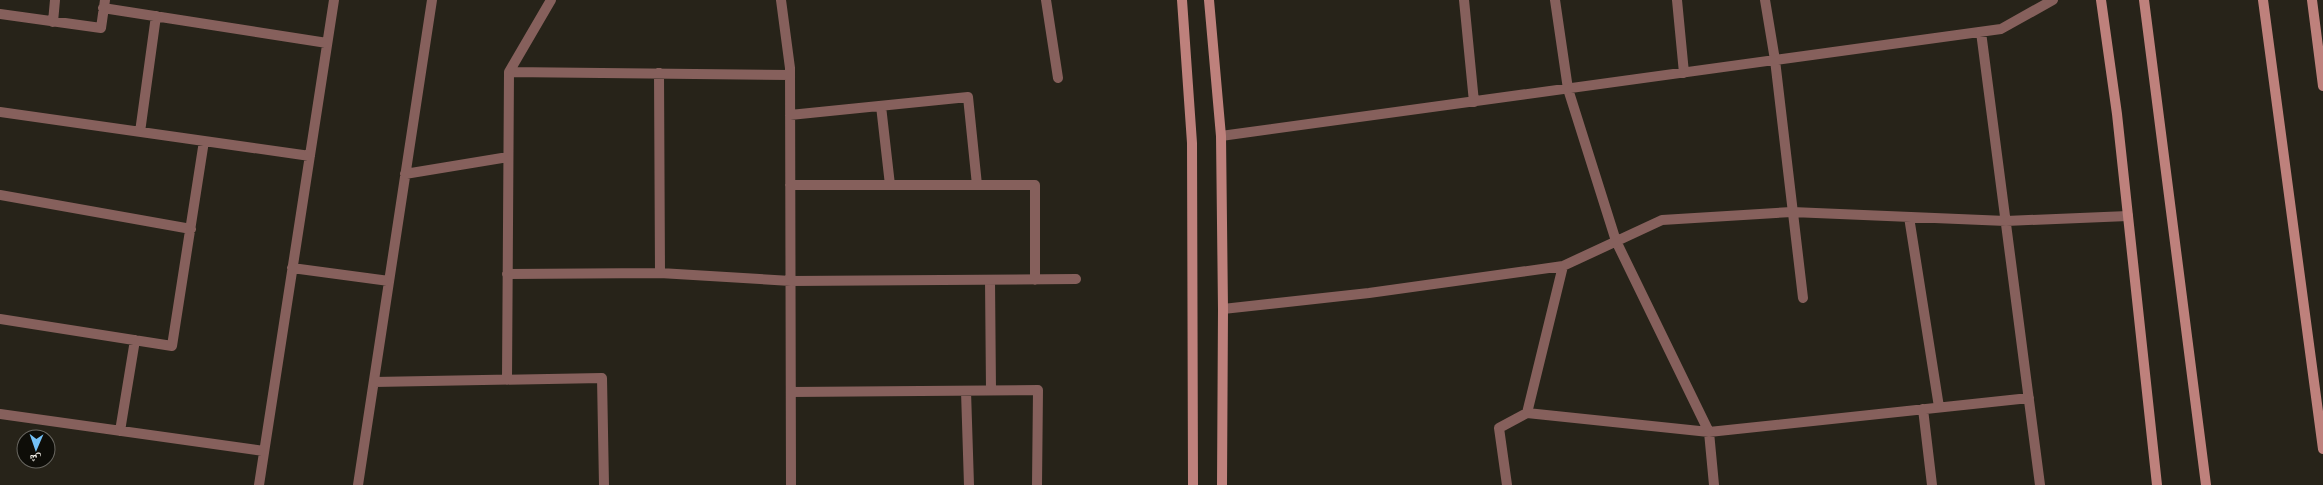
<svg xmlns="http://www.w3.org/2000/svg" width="2323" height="485" viewBox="0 0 2323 485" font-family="Mulish,'Noto Naskh Arabic',sans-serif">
<rect width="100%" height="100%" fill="#272319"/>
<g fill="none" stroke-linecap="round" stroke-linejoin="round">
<!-- street -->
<path stroke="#86605c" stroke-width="10" d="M781 0 790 68 791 485
M1046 0 1058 78
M1464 0 1474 102
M1555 0 1568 89 1616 241 1709 432 1714 485
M1677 0 1684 73
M1765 0 1775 60 1803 298
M103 8 327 43
M0 14 101 28 105 0
M53 22 55 0
M1981 32 2040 485
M509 72 790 75
M659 73 660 273
M881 106 890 185
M0 112 310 156
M790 115 968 97 977 185
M140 132 156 16
M1221 136 2001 29 2053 0
M405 174 508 157
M790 185H1035V280
M0 195 191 229
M1909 217 1939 407
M292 268 389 281
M507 274 660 273 791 281 1076 279
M990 280 991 390
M1223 309 1369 293 1563 266 1662 220 1792 212 2006 221 2128 216
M0 319 172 346 204 141
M507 380 509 72 551 0
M374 382 602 378 604 485
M966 391 969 485
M791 392 1038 390 1037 485
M1923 409 1932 485
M1527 413 1563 266
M0 414 264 451
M120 431 135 340
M259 485 334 0
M358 485 432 0
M1507 485 1499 428 1527 413 1709 432 2029 398"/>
<!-- secondary -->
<path stroke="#be817c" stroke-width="10" d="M1182 0 1192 143 1193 485
M1209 0 1221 136 1223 309 1222 485
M2101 0 2117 114 2157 485
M2144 0 2206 485
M2263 0 2323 449
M2312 0 2323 86"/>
</g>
<!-- north arrow -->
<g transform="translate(36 449) rotate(182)"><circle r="19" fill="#0e0d08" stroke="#696761"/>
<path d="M0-3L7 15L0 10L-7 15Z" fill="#74c0f6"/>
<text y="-6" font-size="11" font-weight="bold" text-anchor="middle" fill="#f1eee7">ش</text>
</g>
</svg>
